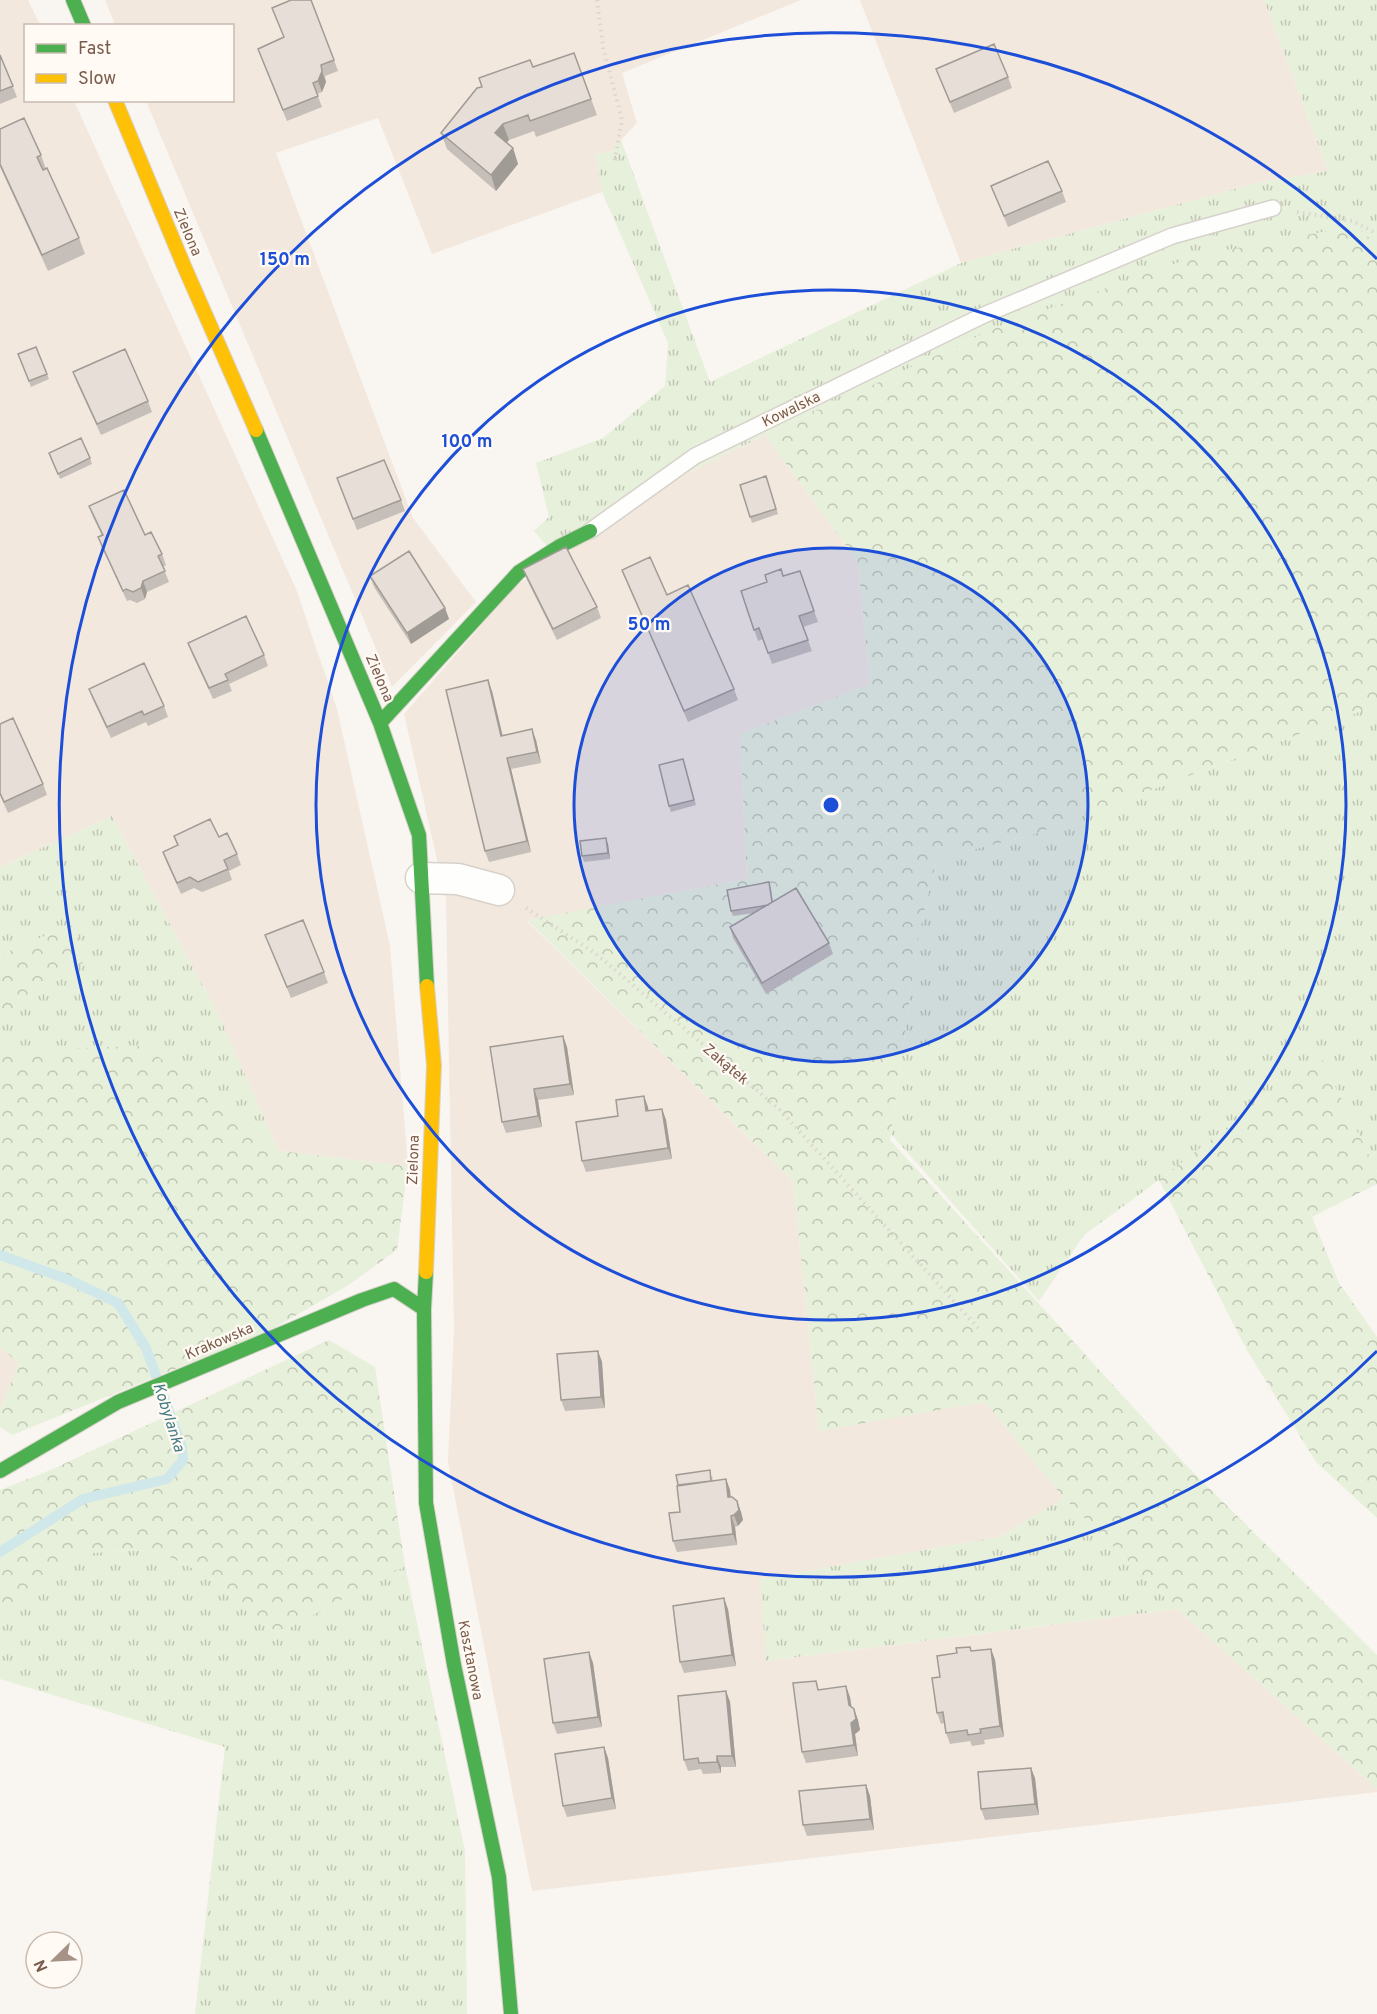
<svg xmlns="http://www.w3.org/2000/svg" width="1377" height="2014" viewBox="0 0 1377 2014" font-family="Overpass,sans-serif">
<defs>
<pattern id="grass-tufts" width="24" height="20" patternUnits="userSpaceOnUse" patternTransform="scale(1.5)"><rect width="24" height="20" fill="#e7f0db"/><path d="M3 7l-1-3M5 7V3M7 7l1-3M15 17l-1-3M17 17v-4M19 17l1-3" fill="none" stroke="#c0c6b4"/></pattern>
<pattern id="forest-crowns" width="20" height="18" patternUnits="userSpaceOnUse" patternTransform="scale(1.5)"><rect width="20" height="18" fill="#e7f0db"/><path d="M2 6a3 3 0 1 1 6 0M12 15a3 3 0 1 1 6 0" fill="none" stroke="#c0c6b4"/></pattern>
</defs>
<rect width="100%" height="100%" fill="#f9f5f0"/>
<!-- residential -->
<path fill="#f2e8de" d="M0 0H28L40 25 26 26V100L74 101 296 589 337 709 390 946 408 1166 279 1151 220 1018 112 816 0 867Z
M105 0H801L622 73 637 123 610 152 596 154 602 192 432 254 378 118 276 153 413 518 476 602 392 687 146 101 232 100V26L115 25Z
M860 0H1264L1328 171 1257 183 961 263Z
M765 435 858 562 870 684 740 734 747 879 527 921 793 1181 819 1430 985 1402 1064 1498 998 1537 760 1579 767 1661 1177 1609 1377 1789V1792L532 1891 448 1462 454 1329 446 899 404 714 513 589 606 513Z
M0 1347 20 1363 0 1410Z"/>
<!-- grass -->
<path fill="url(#grass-tufts)" d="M1264 0H1377V244L1354 226 998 327 765 435 606 513 555 555 534 531 549 517 536 463 603 438 665 386 668 343 602 192 595 154 610 152 621 140 710 382 961 263 1257 183 1328 171Z
M1377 705V1172L1319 1056 1159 1180 1084 1235 1039 1301 891 1134 919 933 937 858 1029 836Z
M112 816 220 1018 279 1151 152 1052 21 1050 0 1044V1019L90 958 71 925 0 955V867Z
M1064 1498 1177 1609 766 1661 760 1579 998 1537Z
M155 1550 207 1575 277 1634 405 1566 465 1851 467 2014H195L225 1747 0 1679V1635L5 1620 48 1570 82 1553Z"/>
<!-- forest -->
<path fill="url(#forest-crowns)" d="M1355 226 1377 244V705L1029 836 937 858 919 933 890 1140 1184 1463 1377 1655V1789L1177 1609 1064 1498 985 1402 819 1431 793 1181 527 920 747 879 740 734 870 684 858 562 765 435 998 327 1199 255Z
M71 925 90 958 0 1019V955Z
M0 1044 21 1050 139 1046 152 1052 279 1151 408 1166 397 1250 347 1286 269 1331 12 1435 0 1427V1410L19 1363 0 1347Z
M1320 1055 1377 1172V1184L1312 1217 1339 1283 1377 1337V1518L1316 1462 1248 1352 1159 1180Z
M329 1340 375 1367 405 1566 277 1634 207 1575 155 1550 82 1553 48 1570 5 1620 0 1635V1490L53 1469Z"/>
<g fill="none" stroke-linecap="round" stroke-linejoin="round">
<!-- stream -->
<path stroke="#d0e8ea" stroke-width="10" d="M0 1255 67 1279 118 1303 146 1348 182 1447 183 1460 167 1479 83 1499 0 1552"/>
<!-- lane casing -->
<g stroke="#d7d1cb" stroke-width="18">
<path id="lane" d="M590 531 695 456 984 315 1172 236 1273 208"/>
</g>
<!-- street casing -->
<g stroke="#d7d1cb" stroke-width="33">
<path id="street" d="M421 878 458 879 499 890"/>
</g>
<!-- fast casing -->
<g stroke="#d9d2cb" stroke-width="16">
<path id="fast" d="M73 0 84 26
M256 430 380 723 419 835 427 986
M380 723 519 572 560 546 590 531
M426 1272 424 1309 426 1503 454 1665 499 1877 511 2014
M0 1471 118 1402 362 1300 394 1289 424 1309"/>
</g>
<!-- slow casing -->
<g stroke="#d9d2cb" stroke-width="16">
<path id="slow" d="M115 100 184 266 256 430
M426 1272 434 1065 427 986"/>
</g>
<!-- path -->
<path stroke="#dcd5d0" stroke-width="4" stroke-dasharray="1.5 4.5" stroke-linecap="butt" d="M597 0 603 47 622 120 614 164
M1297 212 1353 221 1377 234
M526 908 595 953 780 1110 979 1329"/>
<!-- lane -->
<use href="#lane" stroke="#fefefd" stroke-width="15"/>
<!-- street -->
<use href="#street" stroke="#fefefd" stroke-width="30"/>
<!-- fast -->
<use href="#fast" stroke="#4caf50" stroke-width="14"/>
<!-- slow -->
<use href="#slow" stroke="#ffc107" stroke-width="14"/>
</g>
<!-- wall -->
<path fill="#c6bfb9" d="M574 53 597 115 536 137 534 131 509 140 506 143 513 148 518 164 496 191 447 149 441 133 533 67Z
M0 55 17 97 0 104Z
M262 60H334L338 71 325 76 326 82 322 92 317 94 322 107 287 121Z
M936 69 1008 77 1012 88 954 113Z
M0 129 41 155 46 169 79 238 85 254 48 271 0 167Z
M991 186 1062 191 1066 202 1008 227Z
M36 347 49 379 31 387 18 354Z
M73 372 148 401 152 412 101 435 77 383Z
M49 453 90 458 92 464 60 479Z
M766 476 778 514 752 523 740 485Z
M337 478 401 500 405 511 357 530Z
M89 506 145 535 162 554 166 565 163 567 169 582 147 592 145 599 137 603 130 600 127 601 102 548 98 537 102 536 93 517Z
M523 569 597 607 601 618 557 640 527 580Z
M622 570 667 595 734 689 738 700 688 722Z
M800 571 818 622 803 627 812 651 772 664 763 639 758 641 741 591Z
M370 576 445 608 449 619 411 644 374 587Z
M188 643 264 655 268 666 229 684 232 691 213 699 192 654Z
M89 689 164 706 168 717 148 726 146 722 111 738 93 700Z
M492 691 503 736 536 740 541 763 511 769 531 852 489 862 485 851Z
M0 724 43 784 47 795 8 813 0 795Z
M685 764 696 805 671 812 669 806Z
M174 836 219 837 237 854 241 865 229 871 232 880 202 892 194 888 181 894 167 863 163 852 177 845Z
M608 844 610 859 584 862 582 856Z
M769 882 771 888 773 902 829 943 833 954 766 994 733 938 730 927 754 913 733 916 731 911Z
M265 935 324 972 328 983 291 998Z
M563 1036 567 1047 574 1095 538 1100 542 1127 506 1133 502 1122Z
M644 1096 649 1111 662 1109 666 1120 672 1159 586 1172 582 1161 618 1116Z
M598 1351 602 1362 605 1408 565 1411 561 1400Z
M712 1476 713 1481 726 1479 730 1490V1497L737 1501 741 1512 743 1520 738 1526 735 1527 737 1545 677 1552 673 1541 680 1512Z
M728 1609 736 1666 684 1673 680 1662Z
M991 1649 995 1660 1004 1737 984 1740 985 1744 972 1746 970 1741 950 1744 946 1733 944 1723 941 1724 937 1713 940 1677 972 1651Z
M589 1652 593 1663 602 1727 557 1734 553 1723Z
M819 1690 850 1697 851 1707 854 1709 858 1720 860 1730 855 1734 858 1756 806 1763 802 1752Z
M726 1691 730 1702 736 1767H721V1773L703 1774 701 1769 688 1771 684 1760Z
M604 1747 608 1758 616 1809 567 1817 563 1806Z
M1035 1778 1039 1815 985 1820 981 1809Z
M866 1785 870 1796 874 1830 807 1836 803 1825Z"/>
<!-- shaded-wall -->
<path fill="#a19b96" d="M322 71 326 82 322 92 318 81Z
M503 124 509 140 501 149 495 133Z
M513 148 518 164 496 191 491 175Z
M143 581 147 592 145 599 141 588Z
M445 608 449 619 411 644 407 633Z
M488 680 492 691 505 747 501 736Z
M532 729 536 740 541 763 537 752Z
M507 758 511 769 531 852 527 841Z
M606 838 608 844 610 859 608 853Z
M563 1036 567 1047 574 1095 570 1084Z
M534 1089 538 1100 542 1127 538 1116Z
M644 1096 648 1107 650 1122 646 1111Z
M662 1109 666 1120 672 1159 668 1148Z
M598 1351 602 1362 605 1408 601 1397Z
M726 1479 730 1490 732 1508 728 1497Z
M737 1501 741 1512 743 1520 738 1526 734 1515Z
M731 1516 735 1527 737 1545 733 1534Z
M724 1598 728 1609 736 1666 732 1655Z
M991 1649 995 1660 1004 1737 1000 1726Z
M589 1652 593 1663 602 1727 598 1717Z
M846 1686 850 1697 853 1716 849 1705Z
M726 1691 730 1702 736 1767 732 1756Z
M854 1709 858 1720 860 1730 855 1734 858 1756 854 1745 851 1723Z
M604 1747 608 1758 616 1809 612 1798Z
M717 1756 721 1767V1773L717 1762Z
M1031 1768 1035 1778 1039 1815 1035 1804Z
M866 1785 870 1796 874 1830 870 1819Z"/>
<!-- building -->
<path fill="#e6ded7" stroke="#a19b96" stroke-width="1.5" d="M291 0H311L334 60 321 65 322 71 318 81 313 83 318 96 283 110 258 49 284 37 272 8Z
M994 44 1008 77 950 102 936 69Z
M574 53 591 99 530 121 528 115 503 124 495 133 513 148 491 175 441 133 477 88 482 87 479 78 530 60 533 67Z
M0 55 13 86 0 91Z
M24 118 41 155 37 157 43 170 47 168 79 238 42 255 0 164V129Z
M1048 161 1062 191 1004 216 991 186Z
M36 347 47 374 29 381 18 354Z
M125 349 148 401 97 424 73 372Z
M81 438 90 458 58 474 49 453Z
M384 460 401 500 353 519 337 478Z
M766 476 776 509 750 517 740 485Z
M124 490 145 535 151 532 162 554 158 556 165 571 143 581 141 588 133 592 126 589 123 591 98 537 103 535 89 506Z
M566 547 597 607 553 629 523 569Z
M409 551 445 608 407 633 370 576Z
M650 557 667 595 688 585 734 689 684 711 622 570Z
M781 569 783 576 800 571 814 611 799 616 808 640 768 653 759 628 754 630 741 591 767 582 765 575Z
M246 616 264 655 225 674 228 680 209 688 188 643Z
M144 663 164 706 144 715 142 711 107 727 89 689Z
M488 680 501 736 532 729 537 752 507 758 527 841 485 851 446 690Z
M13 718 43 784 4 802 0 793V724Z
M683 759 694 800 669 806 659 765Z
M210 819 219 837 227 833 237 854 224 860 228 869 198 882 190 877 177 883 163 852 178 845 174 836Z
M606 838 608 853 582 856 580 841Z
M769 882 772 902 768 905 731 911 727 890Z
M796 888 829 943 762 983 730 927Z
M303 920 324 972 287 987 265 935Z
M563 1036 570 1084 534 1089 538 1116 502 1122 490 1047Z
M644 1096 646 1111 662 1109 668 1148 582 1161 576 1122 618 1116 616 1100Z
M598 1351 601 1397 561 1400 557 1354Z
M710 1470 711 1481 678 1485 676 1475Z
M726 1479 728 1497H732L737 1501 739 1510 734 1515 731 1516 733 1534 673 1541 669 1513 680 1512 677 1486Z
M724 1598 732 1655 680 1662 673 1606Z
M970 1647 971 1651 991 1649 1000 1726 980 1729 981 1733 968 1735 967 1730 946 1733 943 1712 937 1713 932 1678 940 1677 937 1656 957 1653 956 1648Z
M589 1652 598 1717 553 1723 544 1659Z
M816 1681 818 1690 846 1686 849 1705 854 1709 856 1719 851 1723 854 1745 802 1752 793 1683Z
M726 1691 732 1756H717V1762L699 1763 698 1758 684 1760 678 1696Z
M604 1747 612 1798 563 1806 555 1754Z
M1031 1768 1035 1804 981 1809 978 1772Z
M866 1785 870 1819 803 1825 799 1791Z"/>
<!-- distance rings -->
<circle cx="831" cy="805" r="257" fill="#1d4ed8" fill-opacity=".12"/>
<g fill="none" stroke="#1d4ed8" stroke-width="3">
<circle cx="831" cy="805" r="257"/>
<circle cx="831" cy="805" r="515"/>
<path d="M1377 1351A772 772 0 1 1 1377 259"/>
</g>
<g text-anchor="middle" stroke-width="4.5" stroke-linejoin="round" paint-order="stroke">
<!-- street labels -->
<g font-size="15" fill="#7a5c4d" stroke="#fffaf3">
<text transform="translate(188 232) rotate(67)" y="5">Zielona</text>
<text transform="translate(791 409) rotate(-26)" y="5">Kowalska</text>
<text transform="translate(380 678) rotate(67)" y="5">Zielona</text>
<text transform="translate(726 1064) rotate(40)" y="5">Zakątek</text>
<text transform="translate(413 1160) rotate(-88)" y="5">Zielona</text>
<text transform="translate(219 1341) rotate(-23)" y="5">Krakowska</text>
<text transform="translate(471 1660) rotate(79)" y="5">Kasztanowa</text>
</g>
<!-- water labels -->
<g font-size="16" font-style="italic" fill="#437c86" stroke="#fffaf3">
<text transform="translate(170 1417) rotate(72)" y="6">Kobylanka</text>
</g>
</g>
<circle cx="831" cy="805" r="9" fill="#1d4ed8" stroke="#fffaf3" stroke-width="3"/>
<g font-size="18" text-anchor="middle" font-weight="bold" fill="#1d4ed8" stroke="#fffaf3" stroke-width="4.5" stroke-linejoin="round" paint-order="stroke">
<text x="285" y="265">150 m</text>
<text x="467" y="447">100 m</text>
<text x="649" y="630">50 m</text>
</g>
<!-- legend -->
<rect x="24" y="24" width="210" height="78" fill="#fffaf3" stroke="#cabbb1" stroke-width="1.5"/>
<rect x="36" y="44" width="30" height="9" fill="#4caf50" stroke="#cabbb1" stroke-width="1.5"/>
<text x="78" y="54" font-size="18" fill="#7a5c4d">Fast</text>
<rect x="36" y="74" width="30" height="9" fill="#ffc107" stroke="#cabbb1" stroke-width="1.5"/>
<text x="78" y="84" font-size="18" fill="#7a5c4d">Slow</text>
<!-- north arrow -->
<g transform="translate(54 1960) rotate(246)"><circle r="28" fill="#fffaf3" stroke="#cabbb1" stroke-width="1.5"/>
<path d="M0-4.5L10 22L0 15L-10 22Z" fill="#a69286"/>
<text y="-9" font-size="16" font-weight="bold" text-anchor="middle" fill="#7a5c4d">N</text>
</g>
</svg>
